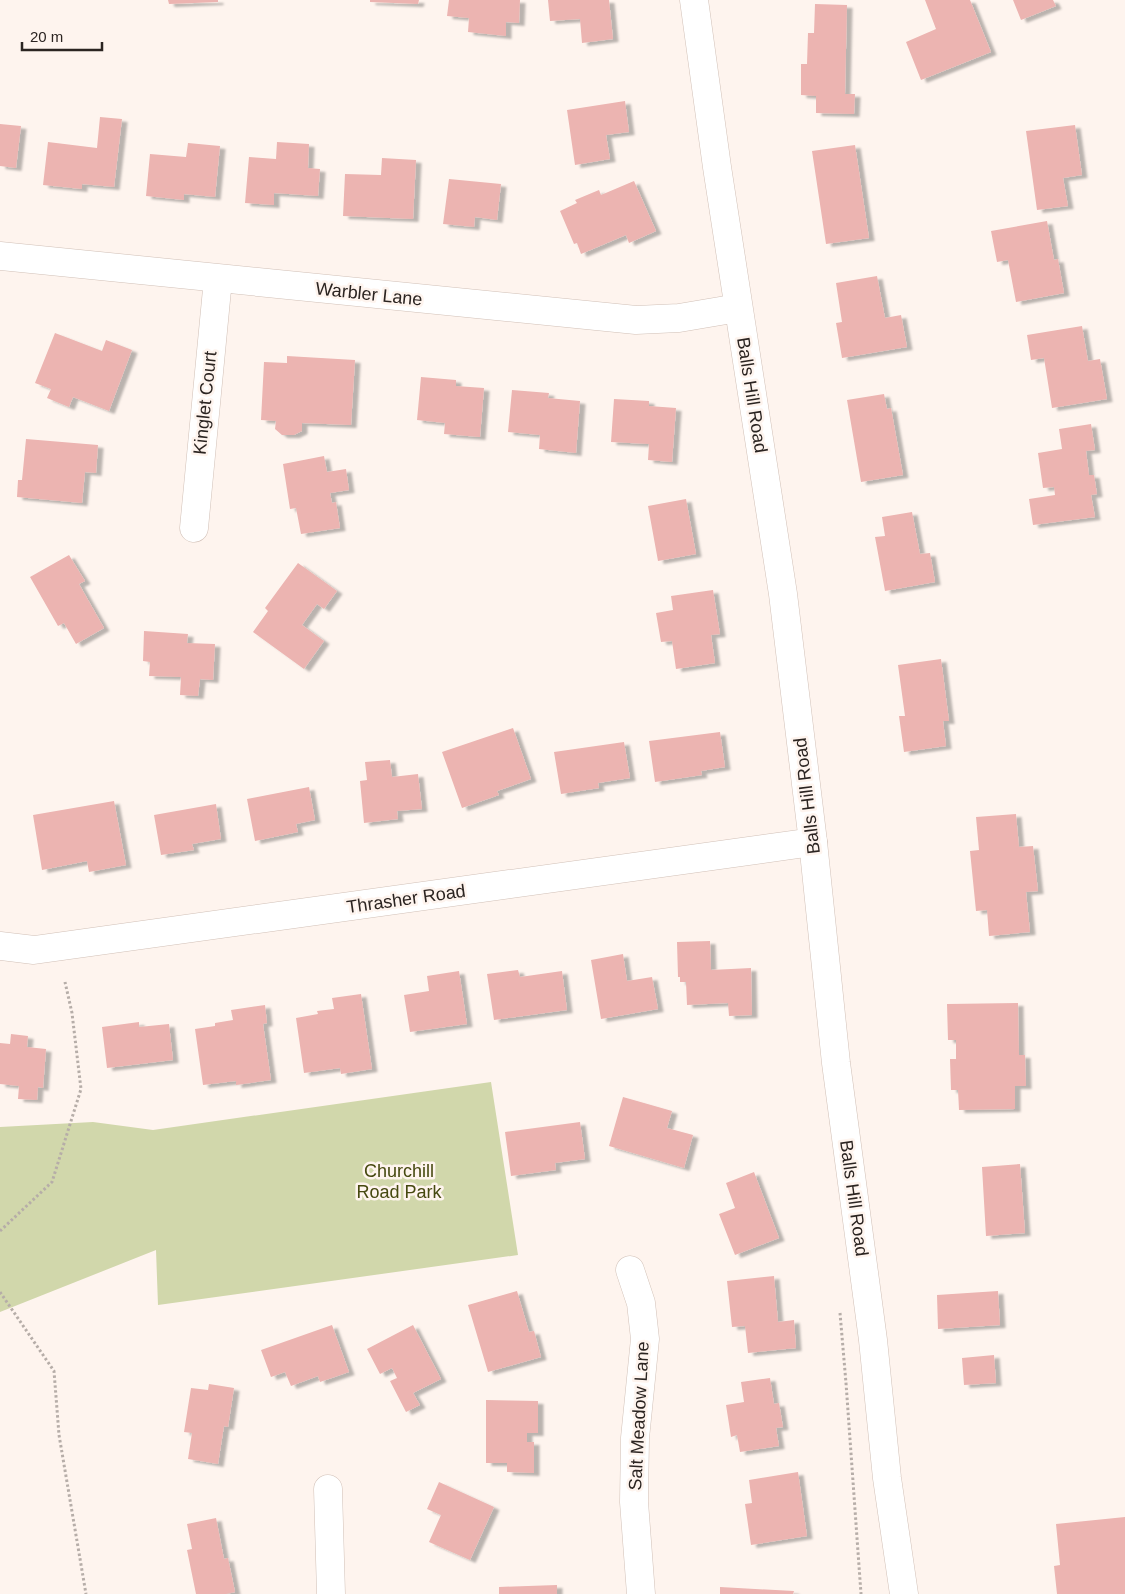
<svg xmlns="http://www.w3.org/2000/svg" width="1125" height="1594" viewBox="0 0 1125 1594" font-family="Arial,sans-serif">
<defs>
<filter id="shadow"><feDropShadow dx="5.5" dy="3" stdDeviation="1" flood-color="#0004"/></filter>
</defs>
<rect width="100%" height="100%" fill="#fef4ee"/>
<!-- green -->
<path fill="#d1d7ab" d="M491 1082 518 1255 158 1305 156 1250 0 1312V1127L93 1122 153 1130Z"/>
<!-- building -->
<path fill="#ecb4b1" filter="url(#shadow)" d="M168 0H218V2L169 4Z
M370 0H419L418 4 370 2Z
M449 0H520L519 23 506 22V36L468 32 469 18 447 16Z
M548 0H609L613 39 582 43 580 19 550 21Z
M925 0H970L991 52 921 80 906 42 936 29Z
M1013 0H1053L1056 6 1021 20Z
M815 4 847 5 845 94H855L854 114 816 113V96L801 95V64H807L808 33H814Z
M625 101 629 132 606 135 610 159 575 165 567 110Z
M100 117 122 119 114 187 82 184V189L43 185 48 142 97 148Z
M0 124 21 126 16 168 0 166Z
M1075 125 1082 175 1063 178 1068 206 1037 210 1026 131Z
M277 142 309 144 308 168 320 169 318 196 274 193V205L245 203 249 157 276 159Z
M188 143 220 146 215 197 184 194V200L146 196 150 154 186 157Z
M855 145 869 238 826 244 812 151Z
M382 158 416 160 413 219 343 216 345 174 381 175Z
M449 179 501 184 497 220 475 217 474 227 443 224Z
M634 181 656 231 629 243 626 235 581 254 577 243 574 244 560 211 577 203 575 200 599 190 601 195Z
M1047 221 1054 260 1058 259 1064 293 1016 302 1008 260 997 262 991 231Z
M877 276 885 318 901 315 907 347 842 358 836 323 842 322 836 283Z
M1082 326 1088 361 1100 359 1107 399 1052 408 1044 358 1031 360 1027 335Z
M55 333 102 351 106 340 132 350 109 411 73 397 69 407 47 398 51 389 35 383Z
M287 356 355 360 351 425 302 423V431L294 435H282L275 429 276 421 261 420 264 362 287 363Z
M421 377 456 380V386L484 388 480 437 444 434 445 423 417 420Z
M512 390 549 393 548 398 580 401 576 453 539 449 540 435 508 432Z
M884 394 887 409 891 408 903 475 861 482 847 400Z
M614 399 649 401V406L676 408 672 462 648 460 649 444 611 442Z
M1091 424 1095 450 1086 451 1089 475H1094L1097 494 1091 495 1095 517 1033 525 1029 499 1055 495 1054 487 1043 488 1038 453 1062 449 1059 429Z
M26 439 98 445 96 473 85 472 82 503 17 497 18 480H22Z
M324 456 327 472 346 469 349 490 330 493 332 503 336 502 340 528 301 534 296 508 290 509 283 464Z
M686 499 696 554 658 561 648 506Z
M912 512 920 554 930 553 935 582 885 591 875 537 885 536 882 517Z
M69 555 85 581 79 584 104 628 76 644 64 623 58 626 30 577Z
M298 563 337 591 324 609 317 604 302 625 324 641 304 669 253 632 268 611 265 608Z
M713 590 720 634 711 635 715 663 676 669 672 641 661 642 656 613 673 610 671 596Z
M144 631 188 634 187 643 215 644 213 680 200 679 198 696 180 695 181 677 149 676 150 662 143 661Z
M941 659 949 721H943L946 746 904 752 899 716H905L898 665Z
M513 728 531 779 497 791 499 795 462 808 442 752Z
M720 732 725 767 701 771 702 775 655 782 649 741Z
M624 742 630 778 598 783 599 788 561 794 554 752Z
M390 760 392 777 418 774 422 809 397 811 398 819 364 823 360 781 367 780 365 762Z
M309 787 315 820 296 824 298 832 255 841 247 799Z
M114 801 126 865 89 872 87 861 42 870 33 815Z
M216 804 221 839 192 844 194 850 161 855 154 815Z
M1016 814 1019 847 1033 846 1038 891 1026 892 1030 932 989 936 987 910 976 911 970 851 979 850 976 817Z
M710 941 711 970 751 968 752 1015 729 1016 728 1003 687 1005 686 982H680V977H678L677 942Z
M623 954 627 981 652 977 658 1009 601 1019 591 960Z
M518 970 520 977 562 971 567 1010 494 1020 487 974Z
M459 971 467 1024 410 1032 404 995 429 991 427 976Z
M361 994 372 1069 341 1074 340 1068 304 1073 296 1018 318 1014 317 1011 334 1009 332 998Z
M1018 1003 1019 1055H1025L1026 1086H1015V1109L959 1110 958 1090H951L950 1059H956V1040H948L947 1004Z
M265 1005 267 1023 263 1024 271 1080 236 1085V1081L203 1085 195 1029 215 1026V1023L233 1020 231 1010Z
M139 1022V1027L169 1024 173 1060 107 1068 102 1027Z
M11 1034 28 1036 27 1047 46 1049 43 1088 38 1087 37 1100 18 1099 19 1086 0 1084V1043L10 1044Z
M623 1097 672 1111 667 1128 693 1135 684 1168 609 1146Z
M580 1122 585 1159 555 1163 556 1170 511 1176 505 1132Z
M1020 1164 1025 1233 986 1236 982 1167Z
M754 1172 779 1238 735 1255 719 1214 735 1208 726 1183Z
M774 1276 778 1322 794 1320 796 1348 748 1353 745 1326 732 1327 727 1281Z
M517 1291 529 1332 534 1331 541 1357 488 1372 468 1305Z
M998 1291 1000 1325 938 1329 937 1295Z
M332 1325 349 1372 320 1382 318 1376 291 1386 285 1372 271 1377 261 1350Z
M413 1325 441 1379 413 1393 420 1405 406 1412 390 1381 397 1378 392 1368 380 1374 367 1349Z
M994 1355 996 1383 964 1385 962 1358Z
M770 1378 774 1404 779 1403 783 1427 776 1428 779 1446 740 1452 737 1435 731 1437 726 1405 744 1402 741 1382Z
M209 1384 234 1388 228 1427 224 1426 218 1464 188 1459 192 1433 184 1432 191 1388 208 1390Z
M486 1400 538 1401V1433H527V1442H534V1473L507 1472V1463H486Z
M798 1472 807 1536 751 1545 745 1504 752 1503 749 1480Z
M439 1482 494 1507 470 1560 429 1542 441 1515 427 1509Z
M1125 1517V1594H1057L1054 1566 1060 1565 1056 1524Z
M216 1518 224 1559 228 1558 235 1592 226 1594H196L187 1550 192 1549 187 1524Z
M557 1585V1594H499V1587Z
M720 1587 794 1591 793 1594H720Z"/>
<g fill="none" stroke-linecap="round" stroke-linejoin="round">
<!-- minor casing -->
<g stroke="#d1c0b7" stroke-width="29">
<path id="minor" d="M0 256 636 320 679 318 738 308
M194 528 218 279
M0 946 34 950 813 842
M630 1270 641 1303 645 1339 635 1438 634 1502 641 1594
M328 1489 331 1594"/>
</g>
<!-- tertiary casing -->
<g stroke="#d1c0b7" stroke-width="29">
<path id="tertiary" d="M694 0 717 167 783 594 813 842 836 1063 873 1340 887 1478 904 1594"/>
</g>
<!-- path -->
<path stroke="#b6ada8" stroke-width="3" stroke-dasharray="2.5 2.5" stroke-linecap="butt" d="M0 1231 52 1182 81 1089 72 1013 65 982
M0 1292 54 1371 59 1435 86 1594
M840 1313 846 1383 861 1594"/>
<!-- minor -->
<use href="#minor" stroke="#fff" stroke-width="28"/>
<!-- tertiary -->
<use href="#tertiary" stroke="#fff" stroke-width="28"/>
</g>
<g text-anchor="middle" stroke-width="5" stroke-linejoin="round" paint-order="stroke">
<!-- street labels -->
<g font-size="18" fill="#2b2421" stroke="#fef4ee">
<text transform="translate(369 294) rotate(6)" y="6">Warbler Lane</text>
<text transform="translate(752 395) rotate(81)" y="6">Balls Hill Road</text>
<text transform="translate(205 403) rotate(-84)" y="6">Kinglet Court</text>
<text transform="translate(807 796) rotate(-97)" y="6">Balls Hill Road</text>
<text transform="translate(406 899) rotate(-8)" y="6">Thrasher Road</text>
<text transform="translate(854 1198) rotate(82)" y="6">Balls Hill Road</text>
<text transform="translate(639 1416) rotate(-87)" y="6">Salt Meadow Lane</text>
</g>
<!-- park labels -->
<g font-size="18" fill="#464910" stroke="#fef4ee">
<text x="399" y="1177">Churchill<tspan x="399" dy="21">Road Park</tspan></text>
</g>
</g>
<!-- scale -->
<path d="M22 42v8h80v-8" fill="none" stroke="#2b2421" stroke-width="2.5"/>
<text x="30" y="42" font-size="15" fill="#2b2421" stroke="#fef4ee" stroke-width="4" paint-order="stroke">20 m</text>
</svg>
